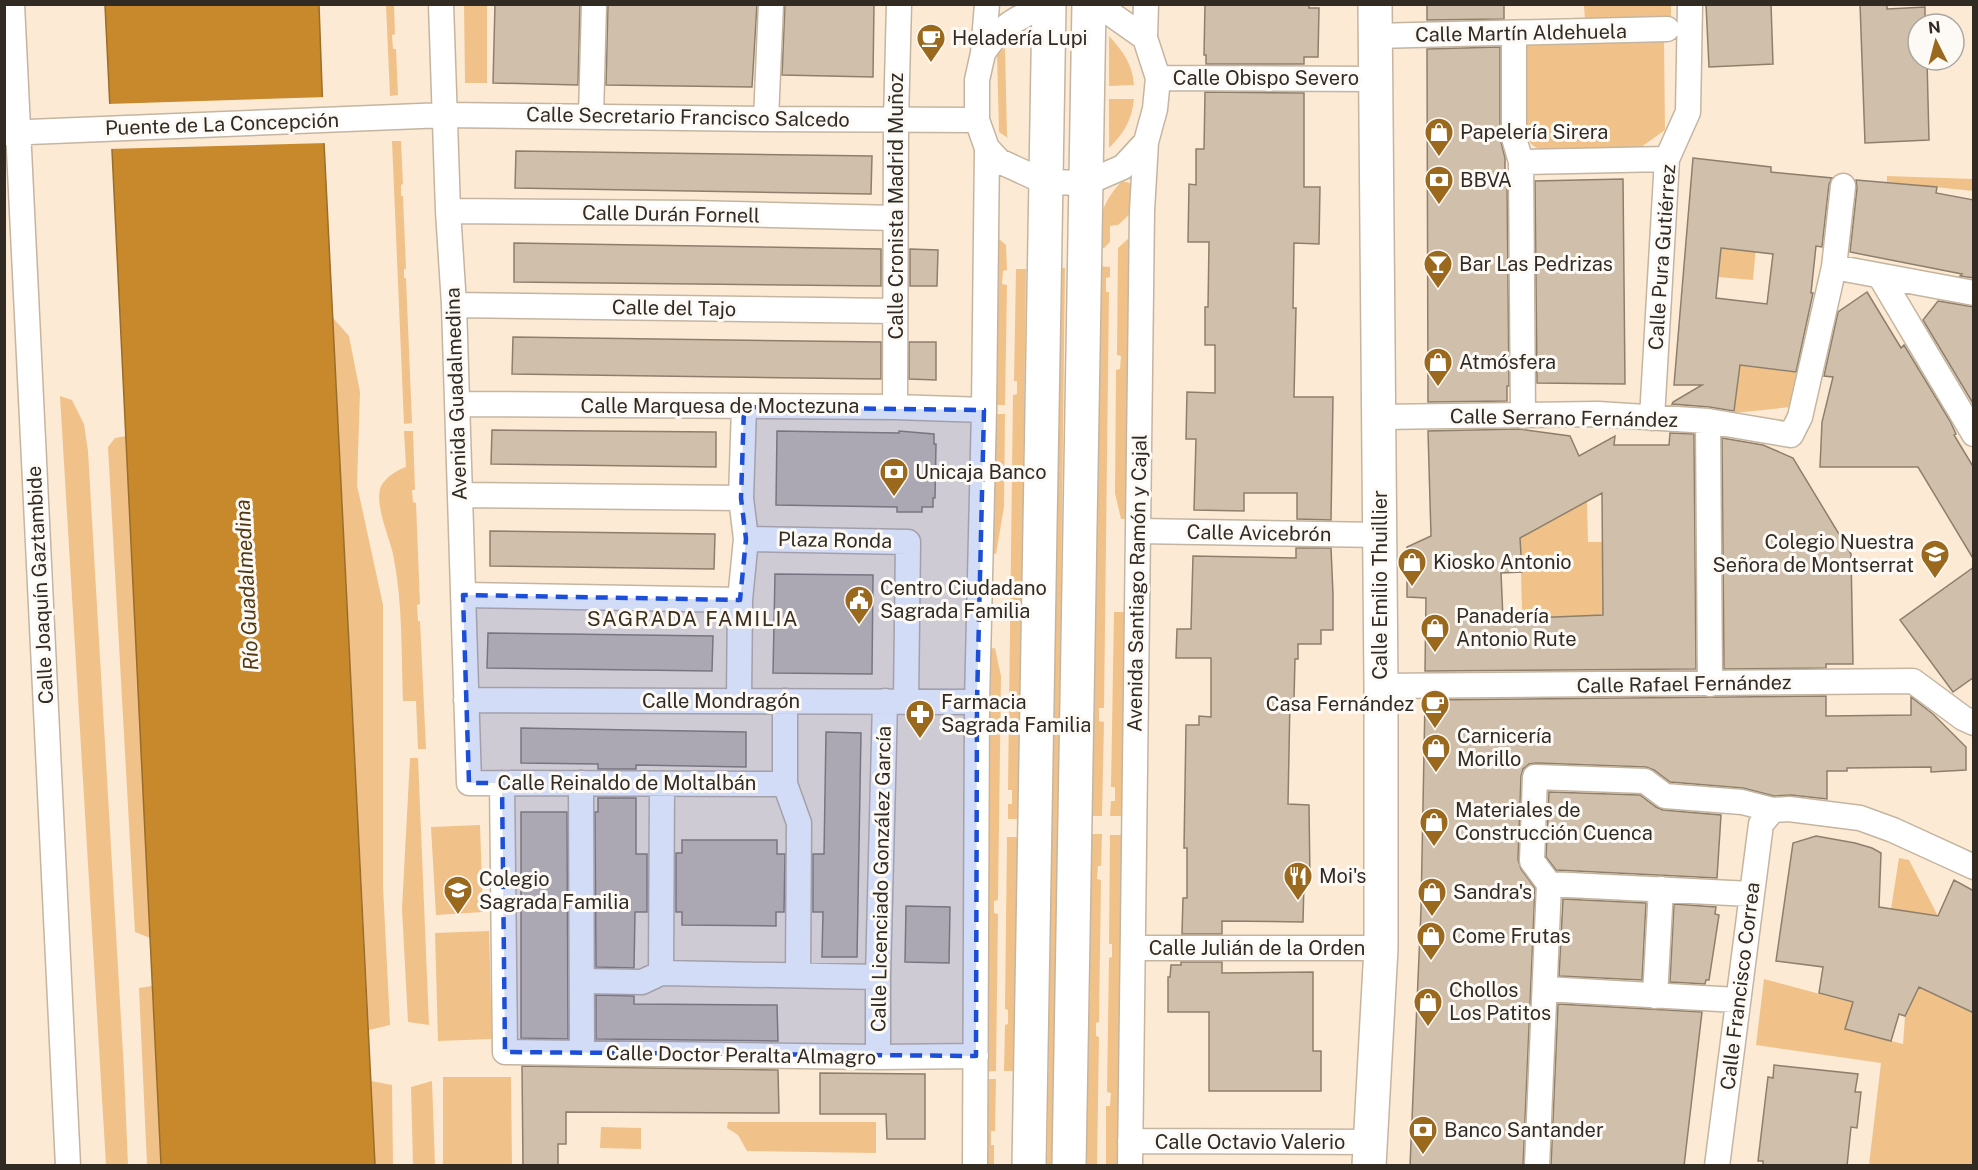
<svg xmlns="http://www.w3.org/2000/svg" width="1978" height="1170" viewBox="0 0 1978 1170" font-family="'Public Sans',sans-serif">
<rect width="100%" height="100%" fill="#fcead5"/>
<!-- green -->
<path fill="#f0c289" d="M386 5H394L395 34 392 35 393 49H396L398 95 390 96Z
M464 5H487V83H465Z
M1584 5H1671V19L1585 20Z
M1109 36C1123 51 1133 65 1134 85L1109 86Z
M1664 39 1665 130 1637 150 1541 151 1531 144 1524 132V41Z
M1005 48 1007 136 1008 138 999 132 997 54Z
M1109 99H1134C1132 120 1124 133 1109 148Z
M392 141H401L403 184 401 185V196H403L406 269H404V278H406L412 423 404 424Z
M1887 176 1973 179V191L1887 182Z
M1122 181 1130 183 1132 187V212L1118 225 1110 226V242L1104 248 1098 249C1098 219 1101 204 1122 181Z
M993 234 1006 245 1007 270 1003 271 1002 284 1007 285 1005 405H991Z
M1130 237H1131L1128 519H1121L1115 493 1116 370 1120 369 1121 356 1117 355 1118 248Z
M1686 241 1756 247 1753 280 1683 274Z
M1098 266 1110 267V277L1106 278V292H1109L1104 708H1099V721L1104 722 1102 816H1091Z
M1060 268H1065L1054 1165 1047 1166Z
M1016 269H1026L1019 819H1008V804H1012V790H1008L1013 395 1017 394V381H1014Z
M333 318 349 336 360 392 357 485 383 605V886L390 1025 369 1030Z
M1740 365 1800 373 1791 407 1734 413Z
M60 396 72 400 84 424 88 451 124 1071 128 1165H106Z
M991 414H1005L1004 507 996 554H989Z
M404 431H413L415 490H412L413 502 416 503 420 604 417 605 418 621H420L426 749H418L416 701H403C401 653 403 602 393 554 389 536 374 504 381 486 386 477 397 470 406 467Z
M126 436 150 938 135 932 108 447 115 438Z
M1587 501 1588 542H1603L1604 615 1511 619V610L1522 609 1520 538Z
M1114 612H1127L1124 816H1110L1111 801H1115V787H1111Z
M995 648 1001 676 998 900 994 901V913L998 914 996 1071 982 1072 988 649Z
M410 758H418L429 1025 408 1022 402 909Z
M480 825 483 912 436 915 431 827Z
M1090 834H1102L1101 866H1098L1097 879 1101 880 1099 1022 1096 1023V1036L1099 1037 1097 1165 1086 1166Z
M1110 835H1123L1119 1165 1106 1166V1106H1110L1111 1093 1107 1092 1109 958 1112 957V944H1109Z
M1007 837H1019L1016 1071H1004L1005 1025 1008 1024V1010L1005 1009Z
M1899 858 1909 860 1938 916 1891 909Z
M489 931 492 1039 438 1041 435 933Z
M1764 979 1861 1005 1846 1029 1903 1044 1905 1016 1919 987 1973 1013V1165H1869L1881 1063 1756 1045Z
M152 986 161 1165 160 1166 147 1165 139 988Z
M443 1077H511L512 1165H443Z
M982 1079H996L995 1131H991V1145H994V1165L980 1166Z
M371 1081 392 1085 393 1165H375Z
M432 1081 435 1165H413L411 1087Z
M728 1122H876V1153L747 1151 738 1135 727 1128Z
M601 1127 641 1128V1149L600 1148Z"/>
<!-- water -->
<path fill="#c7892b" stroke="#9a6d29" stroke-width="1.5" d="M105 5H319L324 143 375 1165H161Z"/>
<!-- pier -->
<path fill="#fcead5" d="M327 97V143L108 149 107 104Z"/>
<!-- building -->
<path fill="#d0bfab" stroke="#8e7f6c" stroke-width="1.5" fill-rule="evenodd" d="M495 4H580L578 85 493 83Z
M608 4H757L752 87 606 85Z
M785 4H874L873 77 782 75Z
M1205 4H1309V8H1319L1318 57H1304V64H1206V55H1204Z
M1427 4H1504V19L1427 20Z
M1706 4H1771L1773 64 1709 67Z
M1860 4H1887V9L1925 7V24H1918V60H1927L1929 140 1865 143Z
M1500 47V138L1505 158V181H1507L1509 386H1507V401L1428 402 1427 49Z
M1205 92 1304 93V187H1320L1319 244 1294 243 1293 308H1296L1294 397H1333L1331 520 1297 519V493H1244V511L1194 510 1196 439H1186L1187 392 1215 393V345H1205V307H1208L1209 242H1188L1189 184 1196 185V149H1204Z
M516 151 872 156 871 194 515 188Z
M1693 158 1771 167V172L1832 178 1829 184 1822 247 1816 246 1811 293H1813L1796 372 1740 365 1734 411 1709 407 1672 404 1673 402 1702 385H1674ZM1721 248 1773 254 1767 304 1716 298Z
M1623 179 1625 384 1537 383 1535 181Z
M1856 180 1937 187 1936 193 1974 200V278L1960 276 1962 274 1850 252 1857 188Z
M514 243 881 249V286L514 282Z
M910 249 938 250 937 286H910Z
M1867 292 1901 348 1904 345 1950 421 1956 434 1954 435 1974 468V560L1918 467H1820L1822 422 1833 377 1824 376 1838 312Z
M1938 301 1974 307V405L1923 320Z
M513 337 881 342V379L512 374Z
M909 342H936V380L909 379Z
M1519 429 1570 436 1579 456 1615 436 1614 445H1669L1670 433 1694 434 1696 669 1425 671 1426 598 1407 597V547L1431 536 1428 431ZM1602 493 1603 615 1503 619 1501 573 1522 572 1520 538Z
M492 430 716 432V467L491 464Z
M777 431 899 433V431L934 434V444H936L935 498H933V507H922V512H897V507L776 505Z
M1722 438 1763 445 1793 458 1851 554 1853 664H1826V668L1724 669Z
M490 531 715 534 714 569 490 566Z
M1296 548H1331L1333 594V630H1321V644H1298V659H1295L1294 699H1290L1288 804 1309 805 1310 882H1304L1303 922 1222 921V934H1182L1183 898H1187V848H1184L1186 725H1199V716L1211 717V658H1176L1177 629H1191L1193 556 1296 558Z
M1974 567V677L1953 692 1900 620Z
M775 574 873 575 872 674 773 673Z
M488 633 713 636 712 671 487 668Z
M1826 696V716L1911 715V697L1933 714 1966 747V770L1931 772V767L1847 768V771H1827V799L1791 795 1774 796 1743 788 1670 782 1654 770 1646 767 1536 763 1529 764 1523 769 1521 776 1518 860 1521 869 1535 888 1523 1166H1410L1421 910 1425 700Z
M521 728 746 732V767L636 765V769H598V764L521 763Z
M826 732 861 733 857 957H822L823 912H813V854H824Z
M1549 792 1640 795 1656 807 1663 810 1721 815 1717 878 1556 870 1546 857Z
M598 798H636V854H647V912H635L634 968 596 967 595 812H598Z
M521 812H567L568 1039 521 1038Z
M1816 836 1855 843 1872 848 1881 853 1879 907 1938 916 1954 880 1974 891V1013L1919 987 1905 1016 1899 1014 1891 1041 1845 1029 1853 1002 1819 993 1823 967 1776 961 1793 843Z
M682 840H777V854H785L784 912H776V926L682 925V912H676V853H682Z
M1563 899 1646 903 1642 980 1559 976Z
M1674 904 1716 907 1715 914 1719 915 1709 980H1706L1705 984 1670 982Z
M906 906 950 907 949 963 905 962Z
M1181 962H1222V973L1313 972V1051H1321V1091H1209V1012H1168V977H1170L1171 965H1181Z
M596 995 634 996V1004L777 1005 778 1041 596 1039Z
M1558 1004 1702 1012 1684 1166H1551Z
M1774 1065 1858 1074 1855 1092H1861L1857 1128 1851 1127 1847 1166H1763V1161H1758L1768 1077 1773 1078Z
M522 1066 778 1070 779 1113 566 1112V1144H558V1166H523Z
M820 1073 925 1074V1139H887L886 1114H820Z"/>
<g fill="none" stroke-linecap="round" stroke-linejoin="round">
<!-- street casing -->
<g stroke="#c5b5a0" stroke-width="27">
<path id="street" d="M12 4 68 1166
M441 4 448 211 454 305 469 783 785 784
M1090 4 1111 14 1145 38
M1514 33V138L1521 162 1523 416
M1374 36 1667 29
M983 53C1002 24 1016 19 1047 4
M1158 78 1374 79
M591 116 594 4
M766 119 771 4
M4 133 445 115 766 119 977 120
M987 148 999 161 1045 182 1086 183 1123 167 1146 142
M1521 162 1667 159
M448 211 693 213 895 218
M1834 267 1974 293
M1880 276 1974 434
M454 305 895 311
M457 404 895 407 984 410
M895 407 896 120 899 4
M1378 417 1598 414 1708 421 1791 435 1800 417 1834 267 1843 186
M1652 418 1667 159 1688 112 1690 4
M1708 421 1710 684
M460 495 741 498
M1138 531 1380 535
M746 539 908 542 906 701
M463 595 740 600
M1381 686 1913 681 1963 718 1974 723
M466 700 977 702
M739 700 740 600 746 539 741 498 744 407
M785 701V784L799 823 798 974
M502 783 505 1052 878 1057 976 1056
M581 783 582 1053
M1549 884 1751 894
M1134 948H1381
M661 973 662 784
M582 981 642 982 661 973 878 977
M1545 989 1737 1000
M1655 996 1661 889
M878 1057V977L885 701
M1130 1141 1370 1142
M975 1166 977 702 984 410 987 148 977 120V80L983 53 987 4
M1130 1166 1142 211 1146 142 1155 109 1158 78 1145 38 1146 4
M1537 1166 1549 884 1532 861 1535 777 1645 781 1665 796 1742 802 1773 810 1789 809 1860 818 1893 830 1974 867
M1717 1166 1761 824 1773 810"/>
</g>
<!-- secondary casing -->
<g stroke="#c5b5a0" stroke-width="36">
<path id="secondary" d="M1369 1166 1381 948V686L1375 4"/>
</g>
<!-- primary casing -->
<g stroke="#c5b5a0" stroke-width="36">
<path id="primary" d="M1029 1166 1049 4
M1069 1166 1089 4"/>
</g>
<!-- street -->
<use href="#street" stroke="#fff" stroke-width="24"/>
<!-- secondary -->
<use href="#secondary" stroke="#fff" stroke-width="33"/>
<!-- primary -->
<use href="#primary" stroke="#fff" stroke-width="33"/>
</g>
<!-- marked area -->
<path fill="#1d4ed8" fill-opacity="0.2" stroke="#1d4ed8" stroke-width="4.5" stroke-dasharray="12 8" stroke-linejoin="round" d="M744 407 984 410 977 702 976 1056 505 1052 502 783H469L463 595 740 600 746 539 741 498Z"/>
<!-- icons -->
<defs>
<g id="cafe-pin" transform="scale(1.5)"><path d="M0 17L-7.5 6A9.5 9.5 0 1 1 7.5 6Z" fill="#9b691d" stroke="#fdfaf6"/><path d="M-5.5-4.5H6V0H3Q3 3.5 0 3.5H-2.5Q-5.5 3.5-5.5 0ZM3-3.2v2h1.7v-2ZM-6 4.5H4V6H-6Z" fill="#fff"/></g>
<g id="shop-pin" transform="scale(1.5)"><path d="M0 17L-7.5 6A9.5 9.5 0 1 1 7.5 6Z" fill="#9b691d" stroke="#fdfaf6"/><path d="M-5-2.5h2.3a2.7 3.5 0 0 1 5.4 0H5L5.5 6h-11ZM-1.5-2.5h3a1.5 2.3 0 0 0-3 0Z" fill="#fff"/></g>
<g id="bank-pin" transform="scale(1.5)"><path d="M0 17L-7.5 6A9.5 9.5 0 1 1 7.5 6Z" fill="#9b691d" stroke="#fdfaf6"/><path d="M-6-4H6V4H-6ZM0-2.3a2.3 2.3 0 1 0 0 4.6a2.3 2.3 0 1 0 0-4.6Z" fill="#fff"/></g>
<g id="bar-pin" transform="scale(1.5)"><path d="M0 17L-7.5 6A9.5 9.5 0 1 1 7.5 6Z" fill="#9b691d" stroke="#fdfaf6"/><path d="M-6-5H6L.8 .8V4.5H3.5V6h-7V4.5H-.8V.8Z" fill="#fff"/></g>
<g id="school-pin" transform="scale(1.5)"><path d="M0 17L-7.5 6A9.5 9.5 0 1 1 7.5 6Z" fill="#9b691d" stroke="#fdfaf6"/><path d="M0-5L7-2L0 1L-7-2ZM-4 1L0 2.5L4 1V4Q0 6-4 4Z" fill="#fff"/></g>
<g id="civic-pin" transform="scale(1.5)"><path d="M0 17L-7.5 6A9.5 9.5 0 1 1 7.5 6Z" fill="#9b691d" stroke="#fdfaf6"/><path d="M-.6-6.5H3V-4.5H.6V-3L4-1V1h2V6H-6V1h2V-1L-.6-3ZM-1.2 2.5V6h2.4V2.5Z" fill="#fff"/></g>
<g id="pharmacy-pin" transform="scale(1.5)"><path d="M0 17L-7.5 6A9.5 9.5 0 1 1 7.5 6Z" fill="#9b691d" stroke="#fdfaf6"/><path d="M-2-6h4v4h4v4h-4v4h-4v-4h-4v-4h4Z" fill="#fff"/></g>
<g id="restaurant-pin" transform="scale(1.5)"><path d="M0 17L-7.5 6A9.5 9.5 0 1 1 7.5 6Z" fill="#9b691d" stroke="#fdfaf6"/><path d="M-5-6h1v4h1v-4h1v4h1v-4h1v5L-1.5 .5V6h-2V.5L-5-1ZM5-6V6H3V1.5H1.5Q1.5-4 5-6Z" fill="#fff"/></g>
</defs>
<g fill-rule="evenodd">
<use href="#cafe-pin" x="931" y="38"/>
<use href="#shop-pin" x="1439" y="132"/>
<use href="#bank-pin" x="1439" y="180"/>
<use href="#bar-pin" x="1438" y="264"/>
<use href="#shop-pin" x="1438" y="362"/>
<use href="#bank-pin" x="894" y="472"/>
<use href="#school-pin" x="1935" y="554"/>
<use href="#shop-pin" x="1412" y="562"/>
<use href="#civic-pin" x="859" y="600"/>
<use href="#shop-pin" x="1435" y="628"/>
<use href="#cafe-pin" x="1435" y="704"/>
<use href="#pharmacy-pin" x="920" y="714"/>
<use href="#shop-pin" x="1436" y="748"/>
<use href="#shop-pin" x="1434" y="822"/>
<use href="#restaurant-pin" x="1298" y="876"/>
<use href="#school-pin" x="458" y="890"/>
<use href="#shop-pin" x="1432" y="892"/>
<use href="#shop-pin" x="1431" y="936"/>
<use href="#shop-pin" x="1428" y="1002"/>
<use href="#bank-pin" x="1423" y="1130"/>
</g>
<g text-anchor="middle" stroke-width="6" stroke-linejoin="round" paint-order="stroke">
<!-- street labels -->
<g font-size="20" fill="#312b23" stroke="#fdfaf6">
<text transform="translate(1521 33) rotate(-1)" y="7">Calle Martín Aldehuela</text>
<text x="1266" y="85">Calle Obispo Severo</text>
<text transform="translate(688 117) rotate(1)" y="7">Calle Secretario Francisco Salcedo</text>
<text transform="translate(222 124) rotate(-2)" y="7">Puente de La Concepción</text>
<text transform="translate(896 206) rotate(-90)" y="7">Calle Cronista Madrid Muñoz</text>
<text transform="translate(671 214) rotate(1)" y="7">Calle Durán Fornell</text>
<text transform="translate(1662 257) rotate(-86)" y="7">Calle Pura Gutiérrez</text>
<text transform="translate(674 308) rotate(1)" y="7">Calle del Tajo</text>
<text transform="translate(456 394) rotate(-92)" y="7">Avenida Guadalmedina</text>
<text x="720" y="413">Calle Marquesa de Moctezuna</text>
<text transform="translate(1564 418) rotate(1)" y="7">Calle Serrano Fernández</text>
<text transform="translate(1259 533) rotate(1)" y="7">Calle Avicebrón</text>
<text transform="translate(835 540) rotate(1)" y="7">Plaza Ronda</text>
<text transform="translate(1137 583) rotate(-89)" y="7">Avenida Santiago Ramón y Cajal</text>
<text transform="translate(40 585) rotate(-93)" y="7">Calle Joaquín Gaztambide</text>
<text transform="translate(1380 585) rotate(-90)" y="7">Calle Emilio Thuillier</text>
<text transform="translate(1684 684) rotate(-1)" y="7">Calle Rafael Fernández</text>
<text x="721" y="708">Calle Mondragón</text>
<text x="627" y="790">Calle Reinaldo de Moltalbán</text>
<text transform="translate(881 879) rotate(-89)" y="7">Calle Licenciado González García</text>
<text x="1257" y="955">Calle Julián de la Orden</text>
<text transform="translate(1740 986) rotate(-83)" y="7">Calle Francisco Correa</text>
<text transform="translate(741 1055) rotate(1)" y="7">Calle Doctor Peralta Almagro</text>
<text x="1250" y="1149">Calle Octavio Valerio</text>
</g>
<!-- poi labels -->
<g font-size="20" fill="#312b23" stroke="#fdfaf6" text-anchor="start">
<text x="952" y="45">Heladería Lupi</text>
<text x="1460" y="139">Papelería Sirera</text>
<text x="1460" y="187">BBVA</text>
<text x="1459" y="271">Bar Las Pedrizas</text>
<text x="1459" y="369">Atmósfera</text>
<text x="915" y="479">Unicaja Banco</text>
<text x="1914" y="549" text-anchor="end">Colegio Nuestra<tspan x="1914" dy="23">Señora de Montserrat</tspan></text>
<text x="1433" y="569">Kiosko Antonio</text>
<text x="880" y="595">Centro Ciudadano<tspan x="880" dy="23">Sagrada Familia</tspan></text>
<text x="1456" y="623">Panadería<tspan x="1456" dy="23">Antonio Rute</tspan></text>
<text x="941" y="709">Farmacia<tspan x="941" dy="23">Sagrada Familia</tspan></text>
<text x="1414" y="711" text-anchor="end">Casa Fernández</text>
<text x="1457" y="743">Carnicería<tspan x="1457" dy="23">Morillo</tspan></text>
<text x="1455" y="817">Materiales de<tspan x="1455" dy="23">Construcción Cuenca</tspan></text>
<text x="1319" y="883">Moi's</text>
<text x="479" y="886">Colegio<tspan x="479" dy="23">Sagrada Familia</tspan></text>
<text x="1453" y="899">Sandra's</text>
<text x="1452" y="943">Come Frutas</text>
<text x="1449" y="997">Chollos<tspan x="1449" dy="23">Los Patitos</tspan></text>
<text x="1444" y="1137">Banco Santander</text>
</g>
<!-- water labels -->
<g font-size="21" font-style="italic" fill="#523813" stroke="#fdfaf6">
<text transform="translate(247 585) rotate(-93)" y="7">Río Guadalmedina</text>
</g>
<!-- neighbourhood labels -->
<g font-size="21" letter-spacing="1.5" fill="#3b2e1d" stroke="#fdfaf6">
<text x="693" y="626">SAGRADA FAMILIA</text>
</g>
</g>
<!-- border -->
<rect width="1978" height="1170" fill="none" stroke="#312b23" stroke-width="12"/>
<!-- north arrow -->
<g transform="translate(1936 42) rotate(354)"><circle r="28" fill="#fdfaf6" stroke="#aba7a2" stroke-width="1.5"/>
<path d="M0-4.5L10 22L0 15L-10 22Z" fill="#9b691d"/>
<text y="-9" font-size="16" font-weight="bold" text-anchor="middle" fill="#312b23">N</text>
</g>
</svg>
